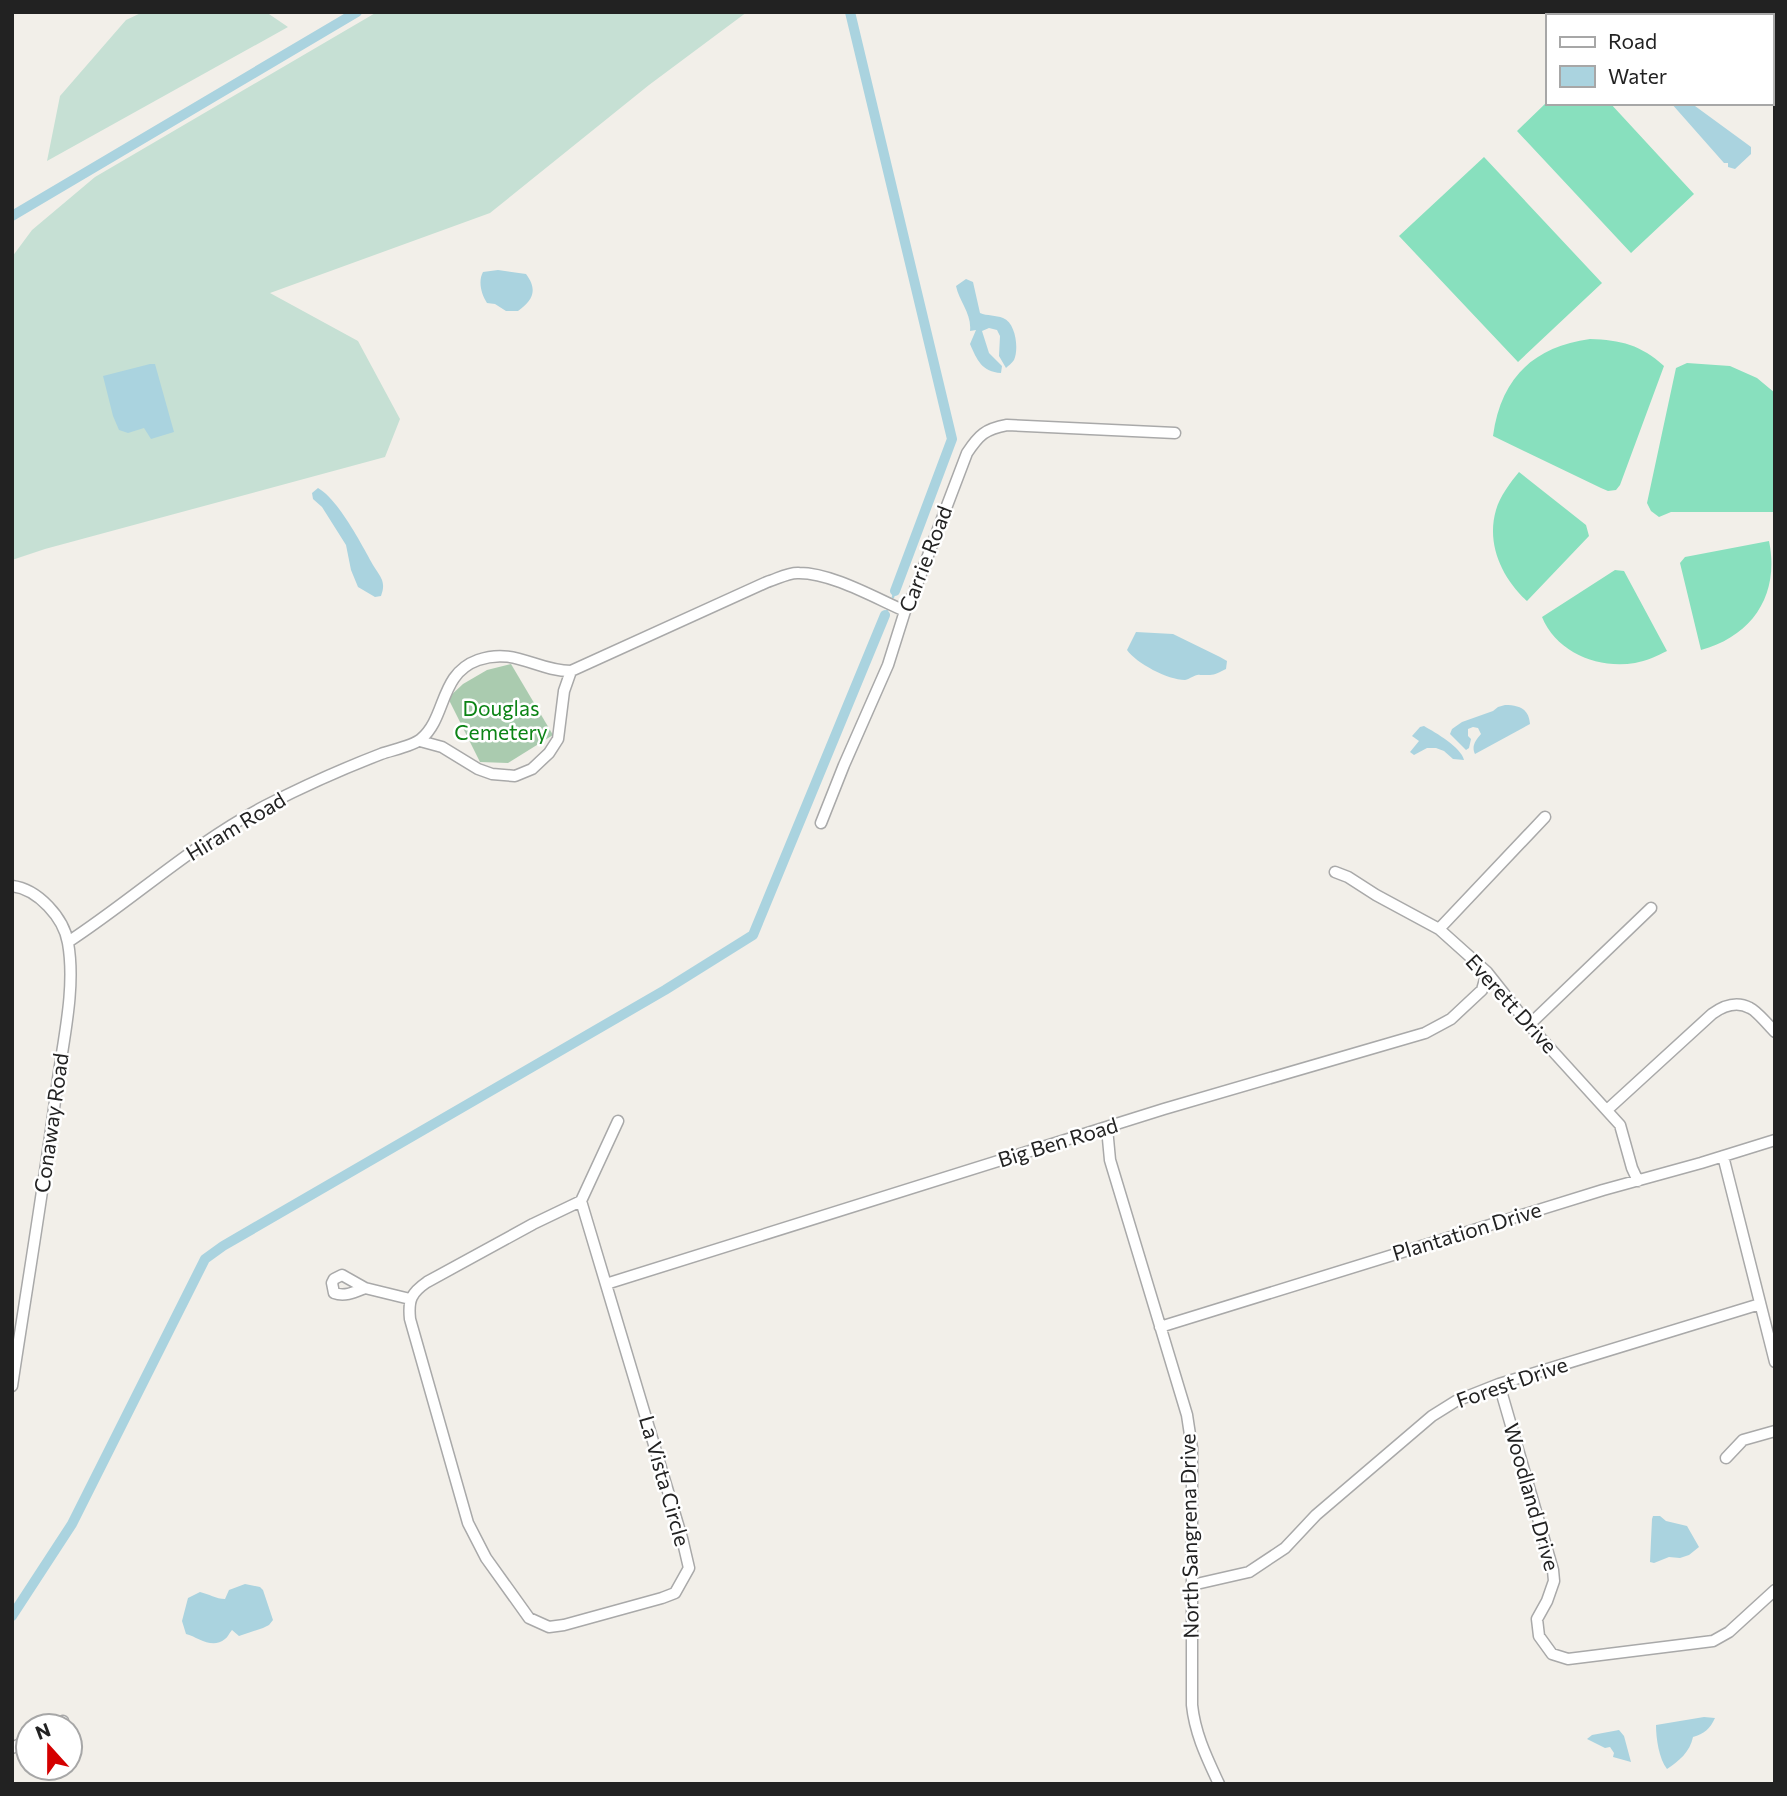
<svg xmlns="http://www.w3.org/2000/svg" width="1787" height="1796" viewBox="0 0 1787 1796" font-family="Commissioner,sans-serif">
<rect width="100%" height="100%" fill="#f2efe9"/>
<!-- wetland -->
<path fill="#c6e0d4" d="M143 12H266L288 27 47 161 60 96 126 20Z
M377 12H747L649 85 490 213 270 293 358 341 400 419 385 457 45 549 12 560V257L32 230 95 177Z"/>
<!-- cemetery -->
<path fill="#aacbaf" d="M511 664 553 735 508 763 480 762 448 698 463 684 487 670Z"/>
<!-- pitch -->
<path fill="#88e0be" d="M1547 102V103H1610L1694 194 1631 253 1517 131Z
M1484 157 1602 283 1518 362 1399 236Z
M1590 339C1621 340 1641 345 1664 366L1620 485 1616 490 1608 491 1601 488 1493 436C1501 378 1533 347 1590 339Z
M1687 363 1730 366 1757 378 1775 393V512H1671L1659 517 1651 511 1647 503 1676 368Z
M1519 472 1586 525 1589 536 1527 601C1502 578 1486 544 1496 510 1500 496 1510 483 1519 472Z
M1769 541C1780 594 1753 636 1701 650L1680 563 1685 557Z
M1615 570 1624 571 1667 651C1657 656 1646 661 1635 663 1598 669 1557 653 1542 617Z"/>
<!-- water -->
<path fill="#aad3df" d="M1671 103H1689L1690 105 1695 106 1747 144 1751 147V154L1735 169 1728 167V163H1724Z
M498 270 526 274C538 290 533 300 518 311H506L495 304 487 303C481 294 478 281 483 272Z
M966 279 973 282 980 313C987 316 996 315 1003 318 1016 323 1019 349 1014 360 1012 363 1008 366 1006 368L999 356 1000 336 997 330 989 328 982 331 989 353 1002 366 1001 373C982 372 977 360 970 344L976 330 970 331C972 314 959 301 956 286Z
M150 364H155L174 432 151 439 144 428 128 433 119 430 113 416 103 376Z
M318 488C338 499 362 545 373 565 376 570 380 575 382 580 384 586 383 590 381 596L375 597 358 587 351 570 346 545 322 507 313 499 312 493Z
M1136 632 1173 634 1220 657 1227 661 1226 669C1212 676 1215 675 1200 675 1195 674 1191 679 1185 680 1168 680 1136 663 1127 650Z
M1505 705C1518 705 1529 708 1530 724L1475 754C1471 746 1476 740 1481 734L1478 728 1473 727 1468 729V736L1471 739 1469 748 1466 750 1450 734 1452 729 1462 722 1493 711 1498 707Z
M1424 726C1436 733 1461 747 1464 760L1453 759 1444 751 1436 748H1427L1414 755 1410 752 1419 741 1412 736 1420 727Z
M1653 1516H1660L1666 1521 1687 1526 1699 1547 1689 1555 1680 1558 1669 1557 1654 1563 1650 1562 1652 1519Z
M245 1584 260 1587 263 1590 273 1620 269 1625 263 1628 239 1636 232 1630C229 1633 228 1637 225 1639 212 1650 198 1637 186 1634L182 1621 188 1598 200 1592C209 1594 216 1599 225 1599L229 1590Z
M1704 1717 1715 1718C1710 1729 1704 1734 1693 1737 1690 1752 1679 1761 1667 1769 1659 1759 1656 1738 1656 1725Z
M1619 1730 1624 1736 1631 1762 1613 1757 1614 1753 1610 1747 1605 1748 1587 1739 1592 1735Z"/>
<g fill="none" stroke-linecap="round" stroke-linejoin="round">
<!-- stream -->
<path stroke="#aad3df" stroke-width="2.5" d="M893 597 895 591
M885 615 887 611"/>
<!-- canal -->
<path stroke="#aad3df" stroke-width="10" d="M850 12 952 439 895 591
M1666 12 1671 16
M1771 92 1775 95
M12 216 357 12
M12 1616 72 1524 205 1259 223 1246 665 990 753 935 885 615"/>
<!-- street casing -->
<g stroke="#a9a9a9" stroke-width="13">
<path id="street" d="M420 741 442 747 478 769 492 774 515 776 532 769 549 753 558 739 564 691 571 671
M821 823 844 765 888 665 905 611 913 595 967 453C979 435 985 429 1007 425L1175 433
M1335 872 1348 877 1376 895 1439 929 1487 972 1529 1025 1620 1125 1632 1168 1638 1181
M12 886C38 889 64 918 68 943 76 988 63 1041 57 1086 44 1186 27 1286 12 1386
M1439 929 1545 817
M68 942C135 898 194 843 265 806 302 787 342 769 381 754 392 750 413 746 421 739 447 717 439 674 478 660 515 647 536 671 571 671L767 582C777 579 789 572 799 573 832 573 875 598 905 611
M1529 1025 1651 908
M1607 1110 1712 1014C1723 1006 1737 1001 1750 1008 1757 1011 1769 1026 1775 1032
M1107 1128 1110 1160 1187 1415 1192 1448V1705C1195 1734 1207 1758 1219 1784
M1723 1156 1775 1362
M581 1201 682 1538 689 1568 675 1593 662 1598 564 1625 549 1627 529 1618 486 1558 468 1523 410 1319C408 1300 411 1293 427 1282L533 1224Z
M581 1201 618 1121
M606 1284 1164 1109 1425 1033 1451 1019 1482 990 1487 972
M365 1288C355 1292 345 1297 334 1293L332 1283 334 1279 342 1275 365 1288 410 1299
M1160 1327 1603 1190 1701 1163 1775 1140
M1499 1384 1553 1570 1554 1581 1547 1601 1537 1619 1539 1636 1552 1654 1568 1659 1713 1641 1729 1632 1775 1590
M1726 1458 1743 1440 1775 1431
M1192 1585 1249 1572 1285 1548 1316 1515 1432 1416 1456 1401 1499 1384 1760 1304
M55 1726 63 1721
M12 1748 28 1740"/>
</g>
<!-- street -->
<use href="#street" stroke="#fff" stroke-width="10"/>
</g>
<g text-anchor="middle" stroke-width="5" stroke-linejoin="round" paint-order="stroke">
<!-- street labels -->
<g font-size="21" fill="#222" stroke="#fff">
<text transform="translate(926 559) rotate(-69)" y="7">Carrie Road</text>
<text transform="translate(236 827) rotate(-31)" y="7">Hiram Road</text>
<text transform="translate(1511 1004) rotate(48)" y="7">Everett Drive</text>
<text transform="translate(52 1123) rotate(-82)" y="7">Conaway Road</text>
<text transform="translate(1058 1143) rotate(-17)" y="7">Big Ben Road</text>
<text transform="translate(1467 1232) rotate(-17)" y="7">Plantation Drive</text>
<text transform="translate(1512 1383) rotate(-19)" y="7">Forest Drive</text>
<text transform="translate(664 1481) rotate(74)" y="7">La Vista Circle</text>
<text transform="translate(1531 1497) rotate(74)" y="7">Woodland Drive</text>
<text transform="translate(1190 1536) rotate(-91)" y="7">North Sangrena Drive</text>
</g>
<!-- park labels -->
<g font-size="21" fill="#0c8416" stroke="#fff">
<text x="501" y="716">Douglas<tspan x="501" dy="24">Cemetery</tspan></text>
</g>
</g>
<!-- border -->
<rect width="1787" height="1796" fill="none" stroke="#222222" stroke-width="28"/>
<!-- legend -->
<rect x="1546" y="14" width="228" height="91" fill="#ffffff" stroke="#a7a7a7" stroke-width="2"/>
<rect x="1560" y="37" width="35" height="10" fill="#ffffff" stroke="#a7a7a7" stroke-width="2"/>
<text x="1608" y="49" font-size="21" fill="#222222">Road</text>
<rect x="1560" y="66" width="35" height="21" fill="#aad3df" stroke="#a7a7a7" stroke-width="2"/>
<text x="1608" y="84" font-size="21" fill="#222222">Water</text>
<!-- north arrow -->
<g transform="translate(49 1747) rotate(339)"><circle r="33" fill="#ffffff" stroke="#a7a7a7" stroke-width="2"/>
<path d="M0-5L12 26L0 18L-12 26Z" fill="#d40000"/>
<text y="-10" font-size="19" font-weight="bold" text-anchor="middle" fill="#222222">N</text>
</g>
</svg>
